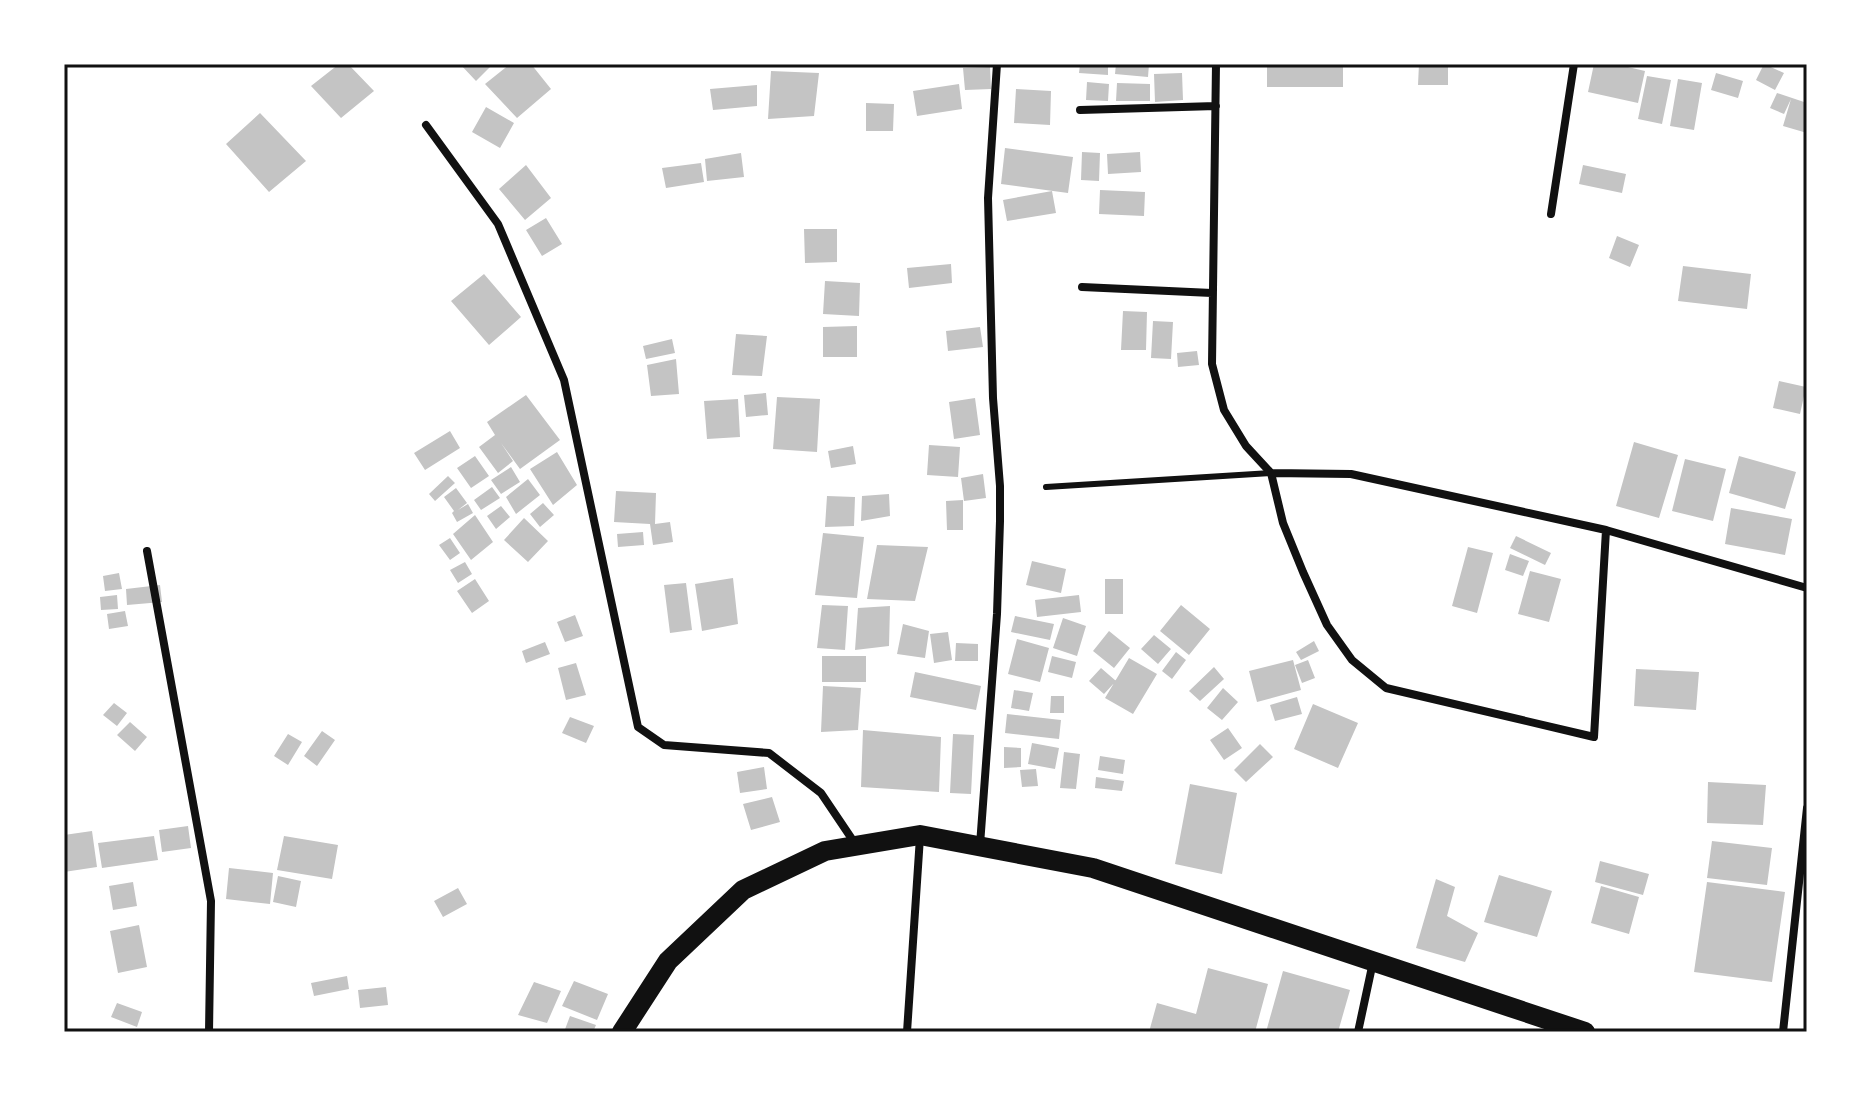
<svg xmlns="http://www.w3.org/2000/svg" width="1871" height="1096" viewBox="0 0 1871 1096" font-family="Inter,sans-serif">
<rect width="100%" height="100%" fill="#fff"/>
<!-- building -->
<path fill="#c4c4c4" d="M339 64H348L374 91 341 118 311 86Z
M460 64H493L476 81Z
M510 64H531L551 89 517 118 485 84Z
M1080 64H1108V75L1079 73Z
M1116 64H1149L1148 77 1115 74Z
M1267 64H1343V87H1267Z
M1419 64H1448V85H1418Z
M1594 64H1615L1645 71 1638 103 1588 92Z
M1764 64 1784 73 1775 90 1756 80Z
M990 67 991 89 965 90 963 68Z
M771 71 819 73 814 116 768 119Z
M1182 73 1183 100 1155 102 1154 74Z
M1716 73 1743 81 1738 98 1711 90Z
M1647 76 1671 80 1662 124 1638 119Z
M1678 79 1702 83 1694 130 1670 126Z
M1087 82 1109 84 1108 101 1086 100Z
M1117 83 1150 84V101H1116Z
M959 84 962 109 917 116 913 91Z
M757 85V106L713 110 710 89Z
M1016 89 1051 91 1050 125 1014 123Z
M1777 93 1807 103V133L1783 126 1791 99 1784 114 1770 108Z
M866 103 894 104 893 131H866Z
M486 107 514 123 500 148 472 132Z
M260 113 306 161 269 192 226 144Z
M1005 148 1073 157 1068 193 1001 184Z
M1082 152 1100 153 1099 181 1081 180Z
M1140 152 1141 172 1108 174 1107 154Z
M741 153 744 177 707 181 705 159Z
M701 163 704 182 666 188 662 168Z
M526 165 551 198 525 220 499 189Z
M1583 165 1626 174 1622 193 1579 184Z
M1100 190 1145 192 1144 216 1099 214Z
M1052 191 1056 213 1007 221 1003 200Z
M546 218 562 244 542 256 526 230Z
M804 229H837V262L805 263Z
M1617 236 1639 245 1630 267 1609 258Z
M951 264 952 283 909 288 907 268Z
M1683 266 1751 274 1747 309 1678 301Z
M484 274 521 317 489 345 451 301Z
M825 281 860 283 859 316 823 314Z
M1123 311 1147 312 1146 350H1121Z
M1153 321 1173 322 1171 359 1151 358Z
M857 326V357H823V327Z
M980 327 983 347 948 351 946 331Z
M736 334 767 336 762 376 732 375Z
M672 339 675 353 646 359 643 346Z
M1197 351 1199 365 1178 367 1177 353Z
M676 359 679 394 651 396 647 365Z
M1779 381 1806 387 1800 414 1773 408Z
M766 393 768 415 746 417 744 395Z
M526 395 560 440 520 469 501 443 513 461 498 473 479 447 495 435 487 422Z
M777 397 820 399 817 452 773 449Z
M975 398 980 435 954 439 949 402Z
M738 399 740 437 707 439 704 401Z
M450 431 460 448 425 470 414 453Z
M1634 442 1678 455 1659 518 1616 506Z
M929 445 960 447 958 477 927 475Z
M853 446 856 464 831 468 828 451Z
M557 452 577 485 553 505 530 469Z
M475 456 489 476 471 488 457 468Z
M1739 456 1796 472 1785 509 1729 493Z
M1685 459 1726 469 1713 521 1672 511Z
M511 467 520 482 501 494 491 480Z
M983 474 986 498 964 501 961 478Z
M448 476 455 483 435 501 429 494Z
M528 479 540 495 516 514 506 497Z
M492 487 500 498 481 510 474 500Z
M456 488 467 503 458 510 468 504 473 513 457 522 452 513 454 511 444 497Z
M616 491 656 493 655 524 670 522 673 542 653 545 650 524 614 522Z
M889 494 890 516 861 521 862 496Z
M827 496 855 497 854 526 825 527Z
M963 500V530H947L946 501Z
M543 503 554 515 540 527 530 514Z
M501 506 510 517 496 529 487 516Z
M1731 508 1792 519 1785 555 1725 544Z
M475 515 493 542 471 560 453 534Z
M524 518 548 541 528 562 504 540Z
M643 532 644 545 618 547 617 534Z
M823 533 864 537 857 598 815 595Z
M1516 536 1551 553 1545 565 1510 548Z
M450 538 460 553 450 560 439 545Z
M877 545 928 547 915 601 867 599Z
M1468 547 1493 553 1477 613 1452 606Z
M1510 554 1529 561 1523 576 1505 570Z
M1032 561 1066 569 1061 593 1026 585Z
M465 562 472 574 458 583 450 570Z
M1530 571 1561 579 1549 622 1518 614Z
M119 573 122 589 105 591 103 576Z
M733 578 738 624 702 631 695 584Z
M475 579 489 601 472 613 457 591Z
M1105 579H1123V614H1105Z
M686 583 692 630 670 633 664 585Z
M160 585 162 602 127 605 126 589Z
M117 595 118 609 101 610 100 597Z
M1079 595 1081 612 1037 617 1035 600Z
M822 605 848 606 845 650 817 648Z
M1181 605 1210 629 1189 655 1160 631Z
M890 606 889 646 855 650 858 608Z
M125 611 128 626 109 629 107 614Z
M575 615 583 636 565 642 557 622Z
M1015 616 1054 624 1050 640 1011 632Z
M1063 618 1086 626 1077 656 1053 648Z
M903 624 929 631 925 658 897 654Z
M1109 631 1130 648 1114 668 1093 651Z
M948 632 952 660 934 663 930 634Z
M1154 635 1171 649 1158 664 1141 649Z
M1017 639 1049 648 1040 682 1008 674Z
M1314 641 1319 651 1301 660 1296 652Z
M545 642 550 654 526 663 522 651Z
M956 643 978 644V661H955Z
M1176 652 1186 660 1172 679 1162 671Z
M822 656H866V682H822Z
M1052 656 1076 662 1072 678 1048 672Z
M1129 658 1157 674 1133 714 1105 698Z
M1293 660 1301 690 1257 702 1249 671Z
M1308 660 1315 678 1302 683 1295 665Z
M576 663 586 695 566 700 558 668Z
M1214 667 1224 679 1200 701 1189 691Z
M1101 668 1116 681 1104 694 1089 681Z
M1636 669 1699 672 1696 710 1634 706Z
M915 672 981 686 976 710 910 697Z
M823 686 861 688 858 730 821 732Z
M1223 688 1238 702 1222 720 1207 708Z
M1014 690 1033 693 1029 711 1011 708Z
M1051 696H1064V713H1050Z
M1297 697 1302 714 1275 721 1270 705Z
M114 703 127 713 117 726 103 715Z
M1313 704 1358 723 1338 768 1294 749Z
M1007 714 1061 720 1059 739 1005 733Z
M570 717 594 726 586 743 562 733Z
M130 722 147 737 135 751 117 735Z
M1228 728 1242 748 1224 760 1210 740Z
M863 730 941 737 939 792 861 787Z
M322 731 335 740 317 766 304 756Z
M288 734 302 742 288 765 274 756Z
M953 734 974 735 971 794 950 793Z
M1032 743 1059 748 1055 769 1028 764Z
M1260 744 1273 757 1246 782 1234 770Z
M1004 747 1021 748V767L1004 768Z
M1064 752 1080 754 1076 789 1060 788Z
M1100 756 1125 760 1123 774 1098 770Z
M764 767 767 789 740 793 737 772Z
M1036 769 1038 786 1022 787 1020 770Z
M1096 777 1124 781 1122 791 1095 788Z
M1708 782 1766 785 1763 825 1707 823Z
M1190 784 1237 793 1222 874 1175 864Z
M772 797 780 822 751 830 743 804Z
M188 826 191 848 162 852 159 830Z
M92 831 97 867 64 872V835Z
M154 836 158 860 102 868 98 843Z
M284 836 338 845 332 879 277 870Z
M1712 841 1772 848 1767 885 1707 878Z
M1600 861 1649 874 1643 895 1595 882Z
M229 868 273 873 270 904 226 899Z
M1499 875 1552 891 1537 937 1484 922Z
M278 876 301 881 296 907 273 902Z
M1436 879 1455 887 1447 916 1478 933 1465 962 1416 948Z
M133 882 137 906 113 910 109 886Z
M1707 882 1785 892 1772 982 1694 972Z
M1601 886 1639 897 1629 934 1591 923Z
M458 888 467 904 443 917 434 901Z
M139 925 147 967 118 973 110 931Z
M1208 968 1268 984 1255 1032H1149L1157 1003 1196 1014Z
M1283 971 1350 990 1338 1032H1266Z
M347 976 349 989 314 996 311 983Z
M574 981 608 994 597 1020 562 1006Z
M534 982 561 991 547 1023 518 1015Z
M386 987 388 1005 360 1008 358 990Z
M117 1003 142 1012 137 1027 111 1017Z
M570 1016 596 1025 593 1032H564Z"/>
<g fill="none" stroke-linecap="round" stroke-linejoin="round">
<!-- service -->
<path stroke="#111" stroke-width="6" d="M1046 487 1271 473"/>
<!-- minor -->
<path stroke="#111" stroke-width="8" d="M1216 64 1212 364 1224 410 1246 446 1271 473 1283 523 1303 572 1327 625 1352 660 1386 688 1594 737 1606 530
M1080 110 1216 106
M426 125 498 224 564 380 638 727 664 745 769 753 821 793 856 845
M1551 214 1574 64
M1082 287 1212 293
M1271 473 1351 474 1606 530 1807 588
M147 551 211 901 209 1032
M980 845 997 614 1000 521V486L993 398 988 198 997 64
M907 1032 920 837
M1358 1032 1373 962
M1783 1032 1807 808"/>
<!-- primary -->
<path stroke="#111" stroke-width="20" d="M622 1032 668 961 743 890 825 851 920 835 1093 868 1585 1032"/>
</g>
<!-- border -->
<rect width="1871" height="1096" fill="none" stroke="#ffffff" stroke-width="132"/>
<rect x="66" y="66" width="1739" height="964" fill="none" stroke="#111" stroke-width="3"/>
</svg>
